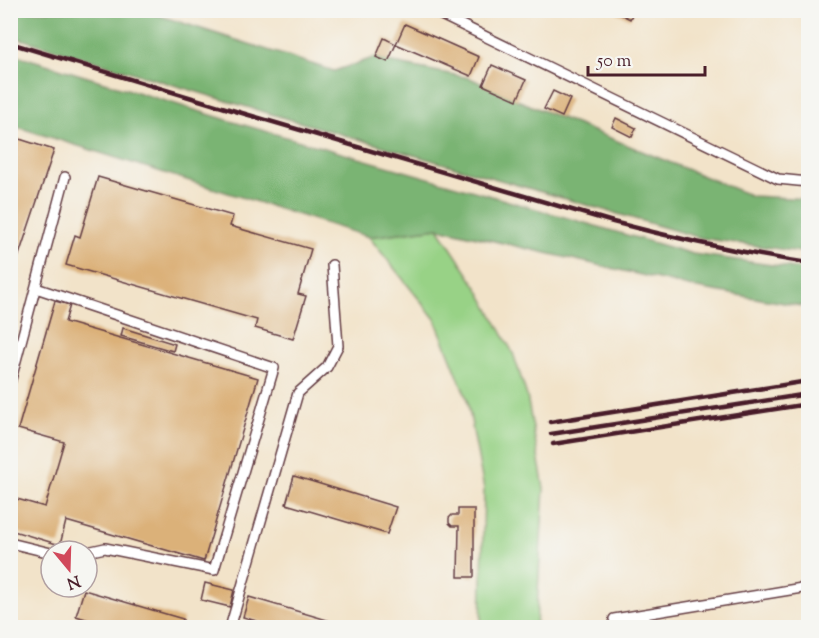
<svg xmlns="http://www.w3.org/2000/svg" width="819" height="638" viewBox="0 0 819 638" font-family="'Sorts Mill Goudy',serif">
<rect width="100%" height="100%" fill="#f6f6f2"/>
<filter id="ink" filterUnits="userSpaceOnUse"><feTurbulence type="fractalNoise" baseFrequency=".0167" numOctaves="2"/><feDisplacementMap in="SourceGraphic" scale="12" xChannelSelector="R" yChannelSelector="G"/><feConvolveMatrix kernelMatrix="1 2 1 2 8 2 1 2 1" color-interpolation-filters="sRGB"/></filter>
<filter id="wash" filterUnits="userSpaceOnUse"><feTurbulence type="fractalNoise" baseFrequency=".008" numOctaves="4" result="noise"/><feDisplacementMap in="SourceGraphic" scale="24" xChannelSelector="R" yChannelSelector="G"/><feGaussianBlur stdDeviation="1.35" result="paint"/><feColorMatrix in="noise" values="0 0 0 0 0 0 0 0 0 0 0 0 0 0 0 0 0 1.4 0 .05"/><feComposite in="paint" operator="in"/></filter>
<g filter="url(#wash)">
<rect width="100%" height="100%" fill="#f2e3c9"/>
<!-- green -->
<path fill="#98d286" stroke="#717858" stroke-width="1.5" d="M438 228 478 289 513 353 527 396 544 488 536 627H481L484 489 467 399 435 319 369 237Z"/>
<!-- forest -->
<path fill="#7ab473" stroke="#626a4f" stroke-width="1.5" d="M10 11H145L334 71 376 57 388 62 470 78 517 100 752 196 808 199V253L701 238 247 107 11 36Z
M10 53 237 123 693 254 808 270V307L697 288 438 228 369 237 11 125Z"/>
<g id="blocks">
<!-- building -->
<path fill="#dbb179" d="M612 10H634L630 19Z
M405 24 479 57 471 76 396 44Z
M384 38 396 44 388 62 376 57Z
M492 65 526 80 517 100 483 85Z
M553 91 570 99 562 117 544 109Z
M616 118 636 128 632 137 612 127Z
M10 136 54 150 11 279H10Z
M98 177 233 216 230 226 311 249 298 294 306 296 293 339 255 328 257 320 66 265 75 235 80 237Z
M55 301 70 305 65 322 258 378 204 561 66 521 60 545 10 530V497L45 507 64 442 18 429Z
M123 328 175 344 173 351 121 336Z
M294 476 396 507 387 534 286 504Z
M458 509H474V577H458L459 526H452L449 523V518L452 515H458Z
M205 583 234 590 230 607 201 600Z
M84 590 183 619 181 628H115L76 616Z
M249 597 351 627V628H280L243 617Z"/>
</g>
</g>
<g filter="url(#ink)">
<use href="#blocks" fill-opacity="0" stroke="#633c43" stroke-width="1.5"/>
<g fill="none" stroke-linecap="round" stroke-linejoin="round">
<!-- lane casing -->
<g stroke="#633c43" stroke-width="12">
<path id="lane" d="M431 10 778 179 808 182
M36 288 274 368 214 570 105 548 87 552
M10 383 65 177
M10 543 51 553
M614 619 808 587
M230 628 298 393 327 367 338 346 332 265"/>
</g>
<!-- lane -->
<use href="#lane" stroke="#fff" stroke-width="9"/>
<!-- rail -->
<path stroke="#4a1f2b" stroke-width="4.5" d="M10 43 242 113 613 222C678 239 742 253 808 263
M550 422 808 381
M551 434 808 394
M553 444 808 404"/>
</g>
</g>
<!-- margin -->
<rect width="819" height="638" fill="none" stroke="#f6f6f2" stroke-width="36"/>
<!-- north arrow -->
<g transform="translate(69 569) rotate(161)"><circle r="28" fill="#f6f6f2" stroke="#b1a0a2" stroke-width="1.5"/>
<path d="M0-4.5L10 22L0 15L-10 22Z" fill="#d1495b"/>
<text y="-9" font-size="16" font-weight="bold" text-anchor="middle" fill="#4a1f2b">N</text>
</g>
<!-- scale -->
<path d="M588 66v9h117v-9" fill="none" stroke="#4a1f2b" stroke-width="3"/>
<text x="597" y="66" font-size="18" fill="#4a1f2b" stroke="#f6f6f2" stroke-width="4.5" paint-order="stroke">50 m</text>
</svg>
